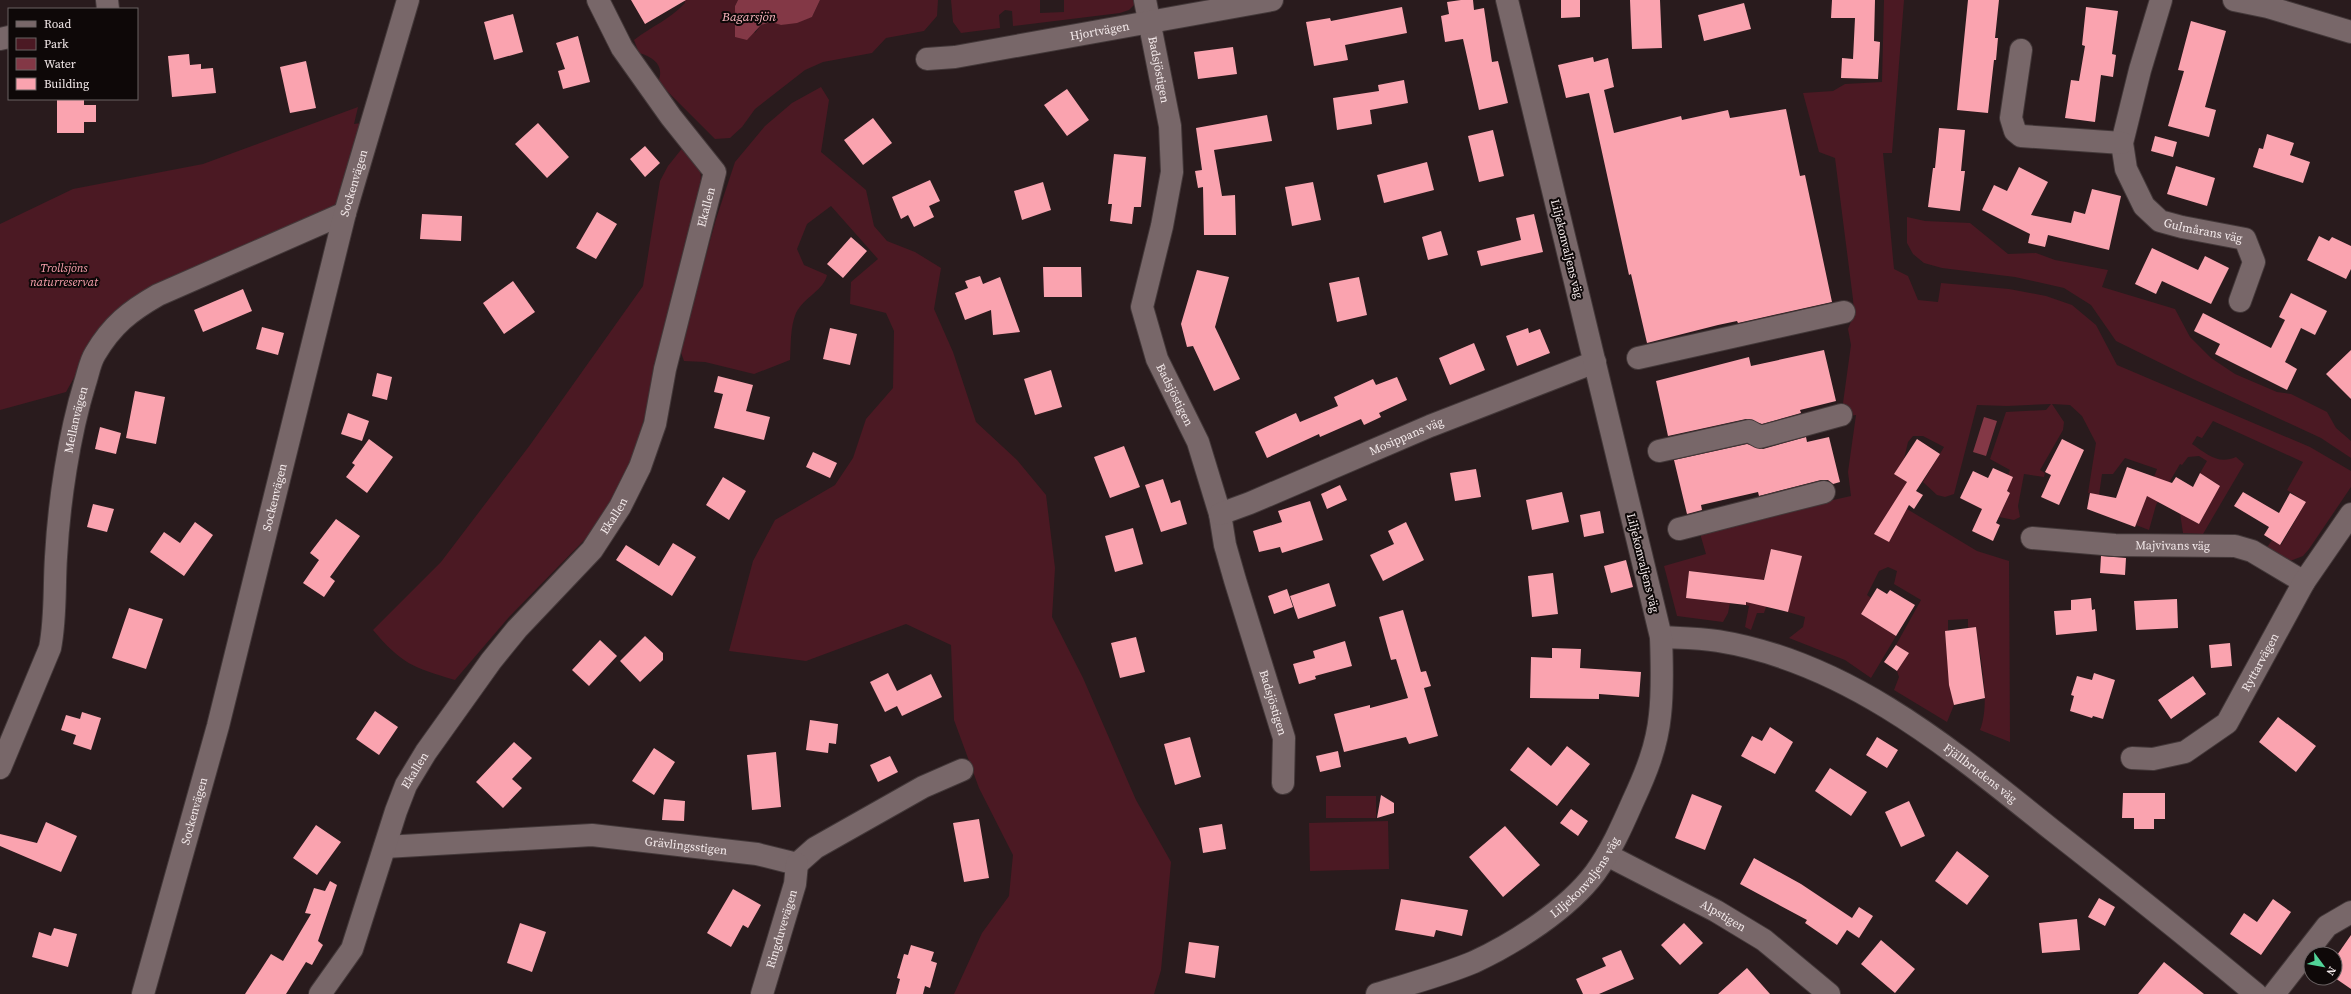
<svg xmlns="http://www.w3.org/2000/svg" width="2351" height="994" viewBox="0 0 2351 994" font-family="'Source Serif 4',serif">
<rect width="100%" height="100%" fill="#291b1d"/>
<!-- green -->
<path fill="#4b1923" d="M684 0H738L735 6 755 33 761 25 772 22 781 25 812 17 820 0H938L937 16 924 31 886 38 872 53 823 62 805 70 755 109 742 127 730 138 715 139 658 82C665 66 654 57 639 53L634 40C652 26 669 20 685 3Z
M951 0H1040V13L1064 12V0H1135V4L1129 10 1120 13 1013 26 1012 11 1005 10 999 15 1000 28 961 33 953 22Z
M1884 0H1904L1892 153H1883L1894 269 1908 276 1918 300 1938 302 1941 283 2009 289 2046 296 2072 305 2096 325 2117 365 2310 447 2351 471V487L2309 549 2303 556 2290 561 2266 549 2272 540 2281 545 2306 502 2287 490 2303 462 2213 421 2202 438 2197 436 2192 444C2207 454 2218 465 2236 457L2244 464 2203 534 2183 533 2180 513 2199 524 2212 500 2209 498 2217 484 2200 473 2207 461 2199 456 2188 457 2182 465 2180 464 2156 505 2149 530 2136 525 2157 469 2125 458 2113 474H2102L2099 495 2088 493 2096 443 2082 416 2070 405 2052 404 2064 422 2063 430 2040 470 2045 473 2044 477 2024 474 2018 506 2020 517 2014 520 1999 517 2010 493 2007 491 2013 477 2008 475 2010 470 1990 459 2006 412 2046 410 2051 404 2007 406 1977 405 1954 494 1945 497 1937 495 1923 482 1944 447 1923 436H1913L1908 442 1904 459 1895 474 1907 482 1897 503 1977 551 2009 561 2010 742 1980 730C1991 702 1980 657 1976 627L1968 628V619L1948 620V631H1945L1950 685 1954 705 1947 722 1894 690 1899 677 1897 671 1909 653 1896 645 1921 600 1894 584 1897 571 1888 567 1879 571 1867 595 1871 598 1861 614 1896 636 1871 678 1845 660 1789 638 1803 627 1805 617 1788 612 1801 556 1771 549 1761 590 1766 607 1764 613H1757L1751 630 1745 627 1749 606 1746 605 1749 578 1689 571 1686 598 1730 603 1728 613 1723 622 1677 616 1664 566 1706 554 1699 530 1851 496 1848 472 1856 415 1845 417 1843 403 1851 345 1848 329 1854 314 1853 299 1835 158 1819 152 1803 93 1833 91 1845 84 1882 82Z
M821 87 829 100 821 152 866 190 874 226 887 241 915 252 941 268 934 309 953 352 976 422 1017 460 1046 495 1055 568 1052 617 1083 678 1136 800 1171 862 1161 970 1154 994H954L982 933 1009 896 1013 855 979 788 954 720 951 645 906 624 806 661 729 651 753 561 775 520 835 485 853 458 866 419 893 388 894 331 886 313 850 304 851 282 878 259 831 206 807 224 797 249 804 265 827 275C824 290 803 298 796 313 790 327 791 345 790 360L754 374 705 362 684 361 680 350 716 219 735 162 765 126 792 103Z
M358 107 354 124 361 123 338 206 222 256 122 305 94 342 66 392 0 410V224L73 189 203 164Z
M684 146 700 165 702 198 646 412 633 456 614 503 595 529 509 617 455 680C412 667 402 664 373 630L441 562 530 445 643 286 660 181 668 166Z
M1907 217 1925 221 1970 223 2008 254 2036 253 2055 260 2108 270 2102 287 2175 309 2190 337 2211 358 2235 374 2277 392 2291 394 2327 412 2336 428 2351 441V458L2321 438 2193 379 2116 341 2091 305 2064 288 2015 277 1942 268 1924 263 1913 254 1907 243Z
M1326 796H1376V818H1326Z
M1388 821 1389 869 1310 871 1309 823Z"/>
<!-- water -->
<path fill="#833846" d="M738 0H820L812 17 797 23 781 25 771 22 761 25 747 40 735 37V6Z
M1984 417 1997 421 1986 456 1973 452Z"/>
<!-- building -->
<path fill="#faa3af" d="M631 0H686L645 24Z
M1461 0H1473L1474 10 1484 8 1492 62 1498 61 1508 103 1479 110 1463 39 1445 42 1441 16 1449 14 1447 2Z
M1561 0H1580V17L1561 18Z
M1630 0H1660L1662 48 1632 49Z
M1832 0H1875L1874 41 1880 42 1878 79 1841 78 1842 58 1853 59 1855 18H1831Z
M1968 0H1999L1995 38H1998L1996 60H1994L1988 113 1957 110Z
M1744 3 1751 29 1704 41 1698 15Z
M1402 7 1407 33 1345 45 1348 60 1314 66 1306 22 1330 18 1331 21Z
M2086 7 2118 11 2112 54 2116 55 2113 77 2101 75 2095 122 2065 118 2071 80 2079 81 2085 46 2082 45Z
M513 14 523 52 494 60 484 22Z
M2191 21 2226 31 2205 107 2216 110 2209 137 2168 126 2184 71 2178 70Z
M578 36 590 82 563 89 558 71 565 69 556 43Z
M1233 47 1237 74 1198 79 1194 52Z
M189 54 190 65 201 64V69L213 68 216 93 172 97 168 56Z
M1593 57 1594 62 1608 58 1614 87 1604 90 1614 133 1681 116 1682 120 1728 110 1730 118 1786 109 1800 176 1805 175 1832 302 1738 323 1737 321 1718 325 1647 343 1631 274 1629 275 1589 93 1566 98 1558 65Z
M306 61 316 108 290 113 280 67Z
M1404 80 1408 103 1370 110 1372 124 1337 130 1333 98 1379 91 1378 85Z
M1067 89 1089 120 1067 136 1044 105Z
M57 99H84V105H96V122H84V133H57Z
M1267 115 1272 141 1214 150 1222 196 1235 195 1236 235H1204L1203 187 1198 188 1195 171 1202 170 1196 128Z
M873 118 892 143 863 165 844 140Z
M538 123 569 157 547 178 515 144Z
M1939 128 1965 130 1961 171H1965L1960 211 1928 207 1933 168H1935Z
M1493 130 1504 176 1479 182 1468 136Z
M2267 134 2294 143 2290 155 2310 162 2303 183 2253 167 2259 148 2263 149Z
M2155 136 2177 142 2173 157 2151 151Z
M645 146 660 163 645 177 630 159Z
M1114 154 1146 157 1141 207H1134L1132 224 1110 221 1112 204H1108Z
M1427 162 1434 190 1384 203 1377 175Z
M2176 166 2215 178 2207 206 2167 194Z
M2019 167 2048 182 2031 215 2071 223 2074 211 2085 214 2092 189 2121 196 2109 250 2048 235 2045 247 2028 243 2030 234 1982 210 1994 185 2007 191Z
M930 180 940 201 929 206 934 217 914 227 908 215 901 219 892 197Z
M1043 182 1051 210 1022 220 1014 191Z
M1313 182 1321 220 1292 226 1285 187Z
M597 212 617 224 596 259 576 248Z
M422 214 462 216 461 241 420 239Z
M1534 214 1543 252 1481 266 1477 251 1521 240 1516 218Z
M1441 231 1448 255 1428 260 1422 237Z
M2319 236 2329 241 2332 237 2351 246V269L2346 279 2307 260Z
M851 237 867 251 843 278 827 264Z
M2152 248 2198 270 2205 256 2229 268 2211 304 2162 281 2156 294 2135 284Z
M1043 267H1081L1082 297H1044Z
M1197 270 1229 277 1215 327 1240 379 1214 391 1193 346 1187 347 1181 324Z
M980 276 983 284 1000 277 1020 332 993 335 991 310 965 320 955 293 968 288 965 281Z
M1359 277 1367 315 1337 322 1329 283Z
M513 281 535 312 504 334 483 303Z
M243 289 252 311 203 332 194 310Z
M2291 293 2327 311 2315 335 2301 328 2285 362 2297 369 2287 390 2215 354 2220 344 2194 331 2203 313 2271 348 2285 320 2279 317Z
M262 327 284 333 278 355 256 349Z
M830 328 857 334 850 365 823 359Z
M1528 328 1529 333 1540 329 1550 353 1517 366 1506 336Z
M1474 343 1485 370 1450 385 1439 358Z
M1824 350 1836 401 1800 410 1801 413 1762 424 1746 419 1668 436 1656 381 1749 357 1751 366Z
M2351 350V399L2326 374Z
M1051 370 1062 407 1035 415 1024 379Z
M377 373 392 377 387 400 372 396Z
M718 376 753 385 746 411 770 417 764 440 714 428 723 394 714 392Z
M1397 377 1407 400 1379 413 1381 417 1364 425 1361 419 1320 437 1319 434 1267 458 1255 432 1296 413 1300 422 1338 406 1334 397 1373 379 1376 385Z
M135 391 165 397 156 444 126 438Z
M348 413 369 421 362 441 341 434Z
M100 427 121 433 116 454 95 449Z
M1806 437 1807 442 1829 437 1840 482 1833 484 1828 480H1821L1759 496 1758 492 1701 505 1702 510 1687 514 1674 460 1747 444 1763 449Z
M369 439 393 457 367 493 346 477 355 465 352 463Z
M1917 439 1940 454 1916 491 1923 495 1914 509 1909 505 1889 542 1874 534 1907 482 1894 474Z
M2062 439 2084 450 2059 505 2041 497 2051 475 2045 472Z
M1124 446 1140 487 1110 498 1094 457Z
M813 452 837 463 830 478 806 467Z
M2127 467 2172 483 2176 477 2193 487 2200 473 2220 486 2199 524 2147 496 2135 527 2087 509 2090 493 2116 498Z
M1993 468 2013 477 2007 491 2010 493 1996 523 2000 525 1993 541 1972 531 1982 509 1960 498 1973 471 1988 478Z
M1476 469 1481 497 1455 501 1450 473Z
M723 477 746 491 729 520 706 505Z
M1163 479 1171 503 1180 500 1187 524 1161 532 1145 485Z
M1340 485 1347 500 1327 509 1321 494Z
M1562 492 1569 522 1532 530 1526 500Z
M2243 492 2279 513 2290 493 2306 502 2280 545 2264 535 2269 527 2234 506Z
M1310 501 1323 540 1282 553 1280 547 1259 552 1253 531 1282 522 1278 511Z
M93 504 114 509 107 532 87 527Z
M1600 511 1604 533 1584 537 1580 515Z
M336 519 360 536 330 577 335 581 324 597 303 583 319 560 310 553Z
M195 522 213 535 184 576 150 552 164 532 180 543Z
M1406 522 1424 560 1383 581 1370 555 1394 544 1388 531Z
M1133 528 1143 564 1115 572 1105 536Z
M673 543 696 557 672 596 616 560 626 545 659 566Z
M1771 549 1802 556 1788 612 1746 602V605L1686 598 1689 571 1764 580Z
M2101 556 2126 558 2125 575 2100 573Z
M1626 560 1633 587 1611 593 1604 566Z
M1553 573 1558 614 1532 617 1528 576Z
M1329 583 1336 606 1298 619 1290 596Z
M1877 588 1887 594 1890 590 1915 605 1896 636 1861 614Z
M1287 589 1293 607 1274 614 1268 596Z
M2091 598 2092 610 2095 609 2097 631 2056 635 2054 611 2071 610V600Z
M2177 599 2178 628 2136 630 2134 601Z
M129 608 163 619 146 669 112 658Z
M1403 610 1421 672 1426 671 1431 686 1424 688 1438 736 1409 744 1406 737 1344 752 1334 714 1370 705V708L1408 698 1396 659 1391 660 1379 617Z
M1976 627 1985 698 1954 705 1949 685 1945 631Z
M645 636 663 653V660L640 682 620 661Z
M1136 637 1145 672 1120 678 1111 643Z
M600 640 617 656 589 686 572 670Z
M1345 641 1352 666 1315 676 1316 679 1299 684 1293 664 1315 658 1313 651Z
M2230 643 2232 666 2211 668 2209 645Z
M1896 645 1909 653 1897 671 1884 662Z
M1552 648 1581 649 1580 668 1641 672 1639 697 1599 694V699L1530 698 1531 657 1552 658Z
M888 673 897 691 931 674 942 697 902 716 897 706 885 712 870 682Z
M2094 673 2115 680 2103 719 2093 716 2092 718 2070 711 2074 696 2071 695 2077 676 2092 680Z
M2193 676 2206 694 2171 719 2158 700Z
M375 711 398 727 379 755 356 739Z
M82 712 101 718 91 750 73 744 76 735 61 730 66 715 80 719Z
M2278 717 2316 746 2296 772 2259 742Z
M810 720 838 724 836 744 829 743 828 753 806 750Z
M1770 727 1793 742 1775 774 1741 756 1752 736 1762 741Z
M1190 737 1201 777 1175 785 1164 744Z
M1877 737 1898 750 1887 768 1866 755Z
M514 742 532 758 512 779 522 788 503 808 476 782Z
M1567 746 1590 764 1557 806 1510 770 1528 747 1551 766Z
M654 748 675 762 654 795 632 781Z
M1338 751 1341 767 1320 772 1316 756Z
M776 752 781 807 752 810 747 755Z
M890 756 898 772 878 782 870 765Z
M1830 768 1867 792 1851 816 1815 791Z
M2123 793H2165V819H2154V829H2134V818H2122Z
M1692 794 1722 806 1705 850 1675 838Z
M1381 795 1394 803V813L1377 818Z
M664 799 685 801 684 821 662 820Z
M1909 801 1925 836 1901 847 1885 812Z
M1571 809 1588 821 1578 836 1560 823Z
M979 819 989 878 964 882 953 823Z
M46 822 77 836 61 872 0 846V834L37 843Z
M1222 824 1226 849 1203 853 1199 828Z
M316 825 341 842 317 875 293 858Z
M1505 826 1540 865 1503 897 1469 857Z
M1957 851 1989 876 1967 905 1935 881Z
M1754 858 1801 884 1852 918 1859 907 1873 916 1859 938 1847 930 1837 945 1805 923 1807 920 1740 884Z
M330 881 337 885 318 941 323 945 312 965 306 962 286 994H245L271 954 283 961 311 914 305 913 314 888 325 891Z
M733 889 761 905 748 928 743 925 731 947 707 933Z
M2099 898 2115 907 2105 926 2088 917Z
M1401 899 1468 910 1462 936 1436 930 1434 937 1395 930Z
M2273 899 2291 912 2261 955 2230 934 2244 913 2257 922Z
M2077 919 2080 950 2042 953 2039 923Z
M520 923 546 932 532 972 507 963Z
M1684 923 1703 943 1680 965 1661 945Z
M54 928 77 934 68 967 32 957 39 932 51 936Z
M2351 935V989L2335 978V958Z
M1881 940 1915 969 1895 993 1861 964Z
M1189 942 1219 946 1215 978 1185 973Z
M911 945 934 952 931 961 937 963 930 988 925 986 923 994H896L900 979 897 978 904 954 908 955Z
M1621 950 1634 979 1599 994H1583L1576 979 1606 966 1602 958Z
M2164 962 2204 994H2138Z
M1747 968 1770 994H1718Z"/>
<g fill="none" stroke-linecap="round" stroke-linejoin="round">
<!-- minor casing -->
<g stroke="#433839" stroke-width="24">
<g id="minor">
<path d="M107 0 108 9"/>
<path id="s1" d="M1145 0 1170 126 1172 172 1162 226 1142 307 1157 359 1198 442 1220 514 1225 545 1235 580 1284 738 1283 783"/>
<path id="s2" d="M2161 0 2140 70 2122 143 2126 169 2144 206 2160 221 2182 227 2245 239 2254 262 2240 301"/>
<path d="M2234 0 2268 7 2351 32"/>
<path d="M0 39 9 37"/>
<path d="M2021 50 2011 118 2015 131 2021 136 2122 143"/>
<path id="s3" d="M927 59 955 57 1272 0"/>
<path d="M1638 358 1844 312"/>
<path d="M1659 451 1749 431 1760 437 1841 415"/>
<path id="s4" d="M1220 514 1250 503 1430 426 1595 362"/>
<path d="M1679 529 1824 492"/>
<path id="s5" d="M2032 538 2115 545 2235 546 2252 551 2304 582"/>
<path id="s6" d="M1661 637C1680 638 1699 638 1718 641 1848 662 1951 749 2051 829 2120 883 2189 938 2256 994"/>
<path id="s7" d="M2132 758 2153 759 2185 752 2227 723 2304 582 2351 514"/>
<path id="s8" d="M0 768 50 648C56 618 54 587 56 557 59 502 69 435 85 383 88 374 90 362 95 354 112 325 130 311 158 295L345 213"/>
<path id="s9" d="M385 847 592 835 757 854 797 864 815 848 923 787 962 770"/>
<path id="s10" d="M1607 855 1716 911 1764 940 1829 994"/>
<path id="s11" d="M143 994 218 726 345 213 408 0"/>
<path id="s12" d="M320 994 352 949 396 811 406 785 426 752 491 661 517 629 592 550 620 507 640 467 655 424 665 369 715 172 671 117 622 48 598 0"/>
<path id="s13" d="M762 994 795 884 797 864"/>
<path id="s14" d="M1377 994C1409 984 1443 975 1474 962 1515 943 1568 909 1595 873 1611 851 1622 826 1633 801 1646 773 1657 746 1660 715 1663 689 1662 663 1661 637L1507 0"/>
<path d="M2274 994 2327 926 2351 912"/>
</g>
</g>
<!-- minor -->
<use href="#minor" stroke="#786769" stroke-width="22"/>
</g>
<g text-anchor="middle" stroke-width="4" stroke-linejoin="round" paint-order="stroke">
<!-- street labels -->
<g font-size="12" fill="#f4eaeb" stroke="#0e0808">
<text dy="4" stroke="none"><textPath href="#s3" startOffset="175">Hjortvägen</textPath></text>
<text dy="4" stroke="none"><textPath href="#s1" startOffset="71">Badsjöstigen</textPath></text>
<text dy="4" stroke="none"><textPath href="#s11" startOffset="838">Sockenvägen</textPath></text>
<text dy="4" stroke="none"><textPath href="#s12" startOffset="893">Ekallen</textPath></text>
<text dy="4" stroke="none"><textPath href="#s2" startOffset="282">Gulmårans väg</textPath></text>
<text transform="translate(1567 249) rotate(76)" y="4">Liljekonvaljens väg</text>
<text dy="4" stroke="none"><textPath href="#s1" startOffset="407">Badsjöstigen</textPath></text>
<text dy="4" stroke="none"><textPath href="#s8" startOffset="360">Mellanvägen</textPath></text>
<text dy="4" stroke="none"><textPath href="#s4" startOffset="202">Mosippans väg</textPath></text>
<text dy="4" stroke="none"><textPath href="#s11" startOffset="514">Sockenvägen</textPath></text>
<text dy="4" stroke="none"><textPath href="#s12" startOffset="569">Ekallen</textPath></text>
<text dy="4" stroke="none"><textPath href="#s5" startOffset="141">Majvivans väg</textPath></text>
<text transform="translate(1643 563) rotate(76)" y="4">Liljekonvaljens väg</text>
<text dy="4" stroke="none"><textPath href="#s7" startOffset="174">Ryttarvägen</textPath></text>
<text dy="4" stroke="none"><textPath href="#s1" startOffset="731">Badsjöstigen</textPath></text>
<text dy="4" stroke="none"><textPath href="#s12" startOffset="245">Ekallen</textPath></text>
<text dy="4" stroke="none"><textPath href="#s6" startOffset="354">Fjällbrudens väg</textPath></text>
<text dy="4" stroke="none"><textPath href="#s11" startOffset="190">Sockenvägen</textPath></text>
<text dy="4" stroke="none"><textPath href="#s9" startOffset="302">Grävlingsstigen</textPath></text>
<text dy="4" stroke="none"><textPath href="#s14" startOffset="244">Liljekonvaljens väg</textPath></text>
<text dy="4" stroke="none"><textPath href="#s10" startOffset="131">Alpstigen</textPath></text>
<text dy="4" stroke="none"><textPath href="#s13" startOffset="68">Ringduvevägen</textPath></text>
</g>
<!-- park labels -->
<g font-size="12" font-style="italic" fill="#fba2af" stroke="#0e0808">
<text x="64" y="272">Trollsjöns<tspan x="64" dy="14">naturreservat</tspan></text>
</g>
<!-- water labels -->
<g font-size="13" font-style="italic" fill="#f9b4bd" stroke="#0e0808">
<text x="749" y="21">Bagarsjön</text>
</g>
</g>
<!-- legend -->
<rect x="8" y="8" width="130" height="92" fill="#0e0808" stroke="#6a6263"/>
<rect x="16" y="21" width="20" height="6" fill="#786769" stroke="#6a6263"/>
<text x="44" y="28" font-size="12" fill="#f4eaeb">Road</text>
<rect x="16" y="38" width="20" height="12" fill="#4b1923" stroke="#6a6263"/>
<text x="44" y="48" font-size="12" fill="#f4eaeb">Park</text>
<rect x="16" y="58" width="20" height="12" fill="#833846" stroke="#6a6263"/>
<text x="44" y="68" font-size="12" fill="#f4eaeb">Water</text>
<rect x="16" y="78" width="20" height="12" fill="#faa3af" stroke="#6a6263"/>
<text x="44" y="88" font-size="12" fill="#f4eaeb">Building</text>
<!-- north arrow -->
<g transform="translate(2323 966) rotate(122)"><circle r="19" fill="#0e0808" stroke="#6a6263"/>
<path d="M0-3L7 15L0 10L-7 15Z" fill="#51d398"/>
<text y="-6" font-size="11" font-weight="bold" text-anchor="middle" fill="#f4eaeb">N</text>
</g>
</svg>
